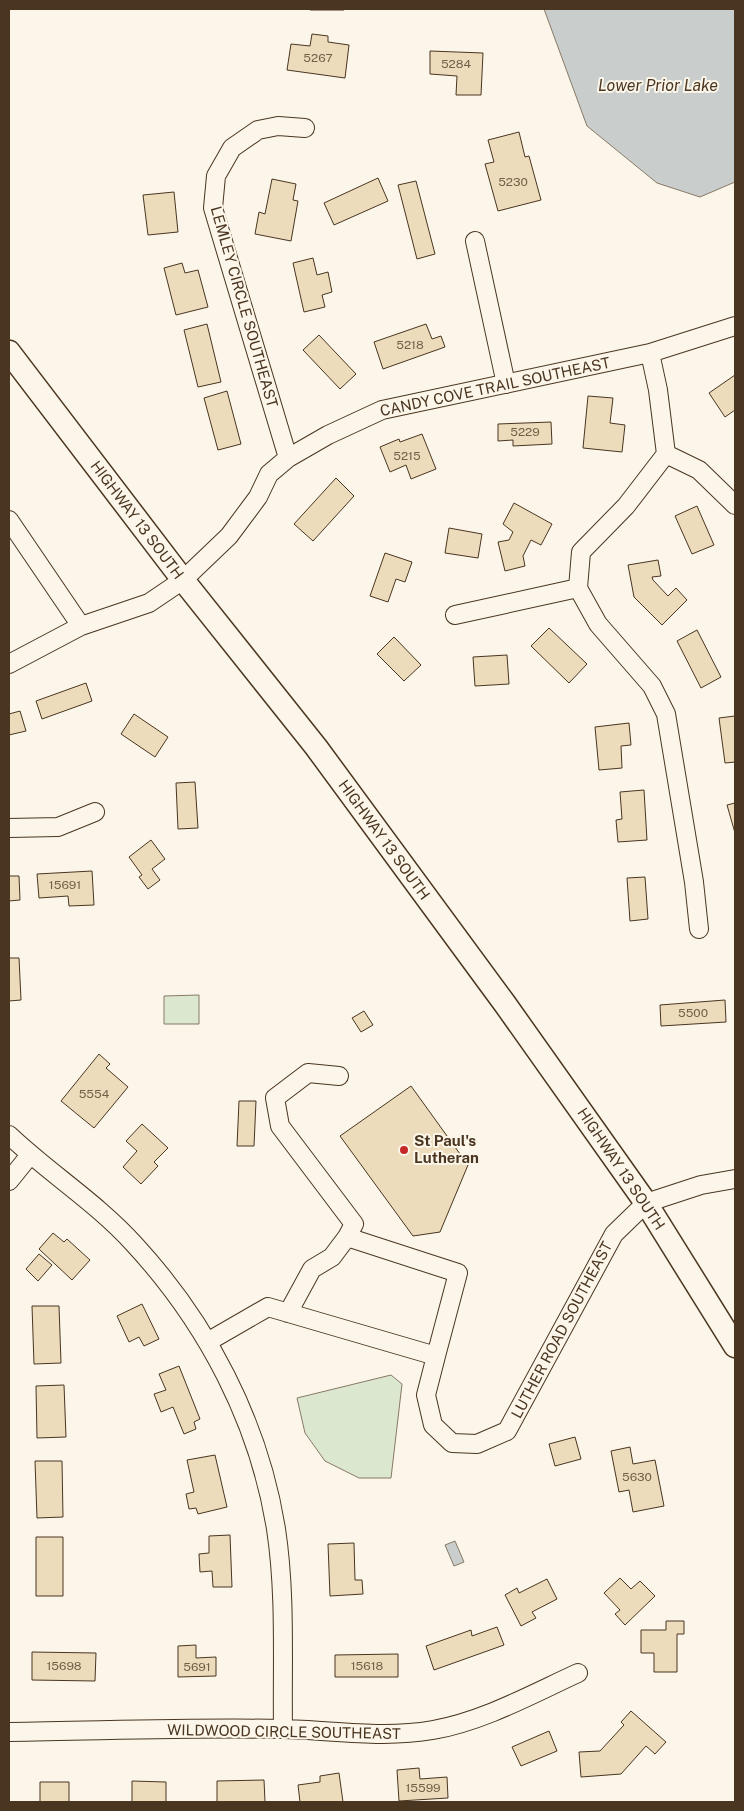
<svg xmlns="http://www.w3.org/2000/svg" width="744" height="1811" viewBox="0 0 744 1811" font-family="'Public Sans',sans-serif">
<rect width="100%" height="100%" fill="#fbf6e9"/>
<!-- green -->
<path fill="#dce7d0" stroke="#887966" d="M199 995V1024H164V996Z
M391 1375 402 1384 391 1478H359L325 1461 305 1433 297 1398Z"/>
<!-- water -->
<path fill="#c9cecd" stroke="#887966" d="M544 9H735V182L700 197 657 183 587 126Z
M455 1541 464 1562 454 1566 445 1545Z"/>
<!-- building -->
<path fill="#ecdcbc" stroke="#4a3520" d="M310 9H344V10H310Z
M312 34 328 36V42L349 45 345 78 287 70 291 44 310 46Z
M430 51 483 53 481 95H456L457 76 430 74Z
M519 132 525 157 529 156 541 200 498 211 485 164 494 162 488 140Z
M378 178 388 201 334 225 324 203Z
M272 179 296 184 293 200 298 201 291 241 255 234 259 212 265 214Z
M416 181 435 254 417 259 398 185Z
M174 192 178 232 148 235 143 195Z
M313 258 317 275 328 272 332 292 322 295 325 307 304 312 293 263Z
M182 263 185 273 198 270 208 307 176 315 164 268Z
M207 324 221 382 198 387 184 330Z
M426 324 432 339 441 336 445 347 383 369 374 342Z
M319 335 356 374 340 389 303 350Z
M735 375V410L725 417 709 393Z
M227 391 241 444 218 450 204 398Z
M588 396 613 398 610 423 625 425 622 452 583 448Z
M551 422 552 444 513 446V440L498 441V424Z
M422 434 436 469 411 479 406 465 390 472 380 447 399 439 400 442Z
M336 478 354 496 313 541 294 524Z
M514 503 552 524 541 545 531 540 523 556 525 566 505 571 498 542 509 540 513 532 503 524Z
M697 506 714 545 692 554 675 516Z
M449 528 482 534 478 558 445 553Z
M385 553 412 562 405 582 396 579 388 602 370 596Z
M658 560 661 576 652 577 653 580 668 596 676 588 687 600 662 625 634 597 628 565Z
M549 628 587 664 569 683 531 646Z
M697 630 721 677 701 688 677 641Z
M394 637 421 665 404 681 377 654Z
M507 655 509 684 475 686 473 657Z
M86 683 92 701 42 719 36 701Z
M20 711 26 731 9 735V714Z
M134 714 168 737 155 757 121 734Z
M735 716V762L725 763 719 718Z
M629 723 631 745 621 746 622 768 599 770 595 727Z
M195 782 198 828 178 829 176 783Z
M644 790 647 840 618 842 616 820 622 819 620 792Z
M735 803V833L727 805Z
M151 840 165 859 152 869 160 880 148 889 139 877 142 875 129 857Z
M92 871 94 905 69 906 68 896 39 898 37 874Z
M9 876H19L20 900 9 901Z
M645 877 648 919 630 921 627 878Z
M9 958H19L21 1000 9 1001Z
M725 1000 726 1022 661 1026 660 1005Z
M364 1011 373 1025 361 1032 352 1018Z
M99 1054 110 1064 106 1068 128 1087 94 1128 61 1101Z
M411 1086 468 1165 440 1232 413 1236 340 1136Z
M239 1101H256L254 1146H237Z
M142 1124 168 1148 154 1162 158 1166 141 1184 123 1167 137 1151 126 1141Z
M53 1233 64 1242 67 1239 90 1260 72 1280 39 1249Z
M39 1254 52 1265 38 1281 26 1269Z
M142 1304 159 1339 144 1346 139 1337 129 1342 117 1316Z
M32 1306H59L61 1363 34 1364Z
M179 1366 200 1419 194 1422 196 1429 184 1434 173 1407 161 1412 154 1394 166 1390 159 1374Z
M64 1385 66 1437 37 1438 36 1386Z
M575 1437 581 1459 555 1466 549 1444Z
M630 1447 633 1464 655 1460 664 1506 633 1512 629 1490 619 1492 611 1451Z
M215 1455 227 1507 198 1514 196 1508 189 1509 186 1494 194 1492 187 1460Z
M35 1461H62L63 1517 37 1518Z
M230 1535 232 1587H213L212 1571 200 1572 199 1554 209 1553V1536Z
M36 1537H63V1596H36Z
M354 1543 355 1580H362L363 1594 330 1596 328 1544Z
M620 1578 631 1589 640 1581 655 1596 625 1625 615 1614 620 1610 604 1593Z
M547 1579 557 1599 532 1612 536 1618 521 1626 505 1595 517 1588 519 1593Z
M666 1621H684V1634H677V1672H654V1653H641V1630H666Z
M497 1627 504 1645 434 1670 426 1646 471 1630 472 1636Z
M196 1645V1658L216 1657V1676L178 1677V1646Z
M32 1652 96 1653 95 1681 32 1680Z
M398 1654V1677H335V1655Z
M631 1711 666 1742 655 1754 646 1746 621 1774 581 1777 579 1752 600 1751 624 1725 621 1722Z
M549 1731 557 1751 521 1766 512 1747Z
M419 1768 420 1779 447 1777 448 1798 399 1801 397 1770Z
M339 1773 343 1802H300L298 1785 320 1782V1776Z
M264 1780 265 1802H217V1781Z
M132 1781 166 1782V1802H132Z
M40 1782H69V1802H40Z"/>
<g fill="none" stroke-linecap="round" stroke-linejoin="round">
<!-- minor casing -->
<g stroke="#4a3520" stroke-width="20">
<path id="minor" d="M475 241 506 384
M650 353 658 390 666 454 699 470 735 505
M666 454 626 506 581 552 578 588 598 624 652 686 666 714 694 882 699 929
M288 458 213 208 216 176 232 148 258 130 278 126 305 128
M9 520 81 626
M455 615 578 588
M9 664 81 626 149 603 183 580 229 536 258 497 269 474 288 458 328 435 382 410 650 353 735 326
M9 828 58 827 95 812
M339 1076 308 1073 275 1098 280 1126 354 1224 347 1237
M9 1135C49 1173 97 1203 134 1244 207 1323 259 1422 276 1529 286 1594 282 1663 283 1729
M9 1181 30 1155
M288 1313 312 1269 332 1257 347 1237 458 1273 436 1356
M209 1341 268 1307 436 1356 426 1395 433 1425 452 1443 477 1444 507 1431 614 1234 646 1203 701 1185 735 1179
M9 1732C100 1731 191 1727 282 1729 333 1730 382 1739 433 1730 484 1721 532 1694 578 1673"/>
</g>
<!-- major casing -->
<g stroke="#4a3520" stroke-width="25">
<path id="major" d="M9 352 183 580 316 747 505 1004 646 1203 735 1346"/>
</g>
<!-- minor -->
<use href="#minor" stroke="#fbf6e9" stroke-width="18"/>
<!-- major -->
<use href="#major" stroke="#fbf6e9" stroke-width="22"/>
</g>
<!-- markers -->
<circle fill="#c62828" stroke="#fbf6e9" stroke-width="2" cx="404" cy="1150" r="5"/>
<g text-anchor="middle" stroke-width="4" stroke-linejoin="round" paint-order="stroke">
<!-- number labels -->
<g font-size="12" fill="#725f47">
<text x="318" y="62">5267</text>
<text x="456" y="68">5284</text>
<text x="513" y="186">5230</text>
<text x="410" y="349">5218</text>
<text x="525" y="436">5229</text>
<text x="407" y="460">5215</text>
<text x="65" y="889">15691</text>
<text x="693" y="1017">5500</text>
<text x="94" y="1098">5554</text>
<text x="637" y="1481">5630</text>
<text x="64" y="1670">15698</text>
<text x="367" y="1670">15618</text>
<text x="197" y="1671">5691</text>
<text x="423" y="1792">15599</text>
</g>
<!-- street labels -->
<g font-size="15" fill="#4a3520" stroke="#fbf6e9">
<text transform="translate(244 307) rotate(74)" y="5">LEMLEY CIRCLE SOUTHEAST</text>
<text transform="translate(495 387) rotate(-12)" y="5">CANDY COVE TRAIL SOUTHEAST</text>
<text transform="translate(137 520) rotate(53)" y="5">HIGHWAY 13 SOUTH</text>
<text transform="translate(384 840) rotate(54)" y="5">HIGHWAY 13 SOUTH</text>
<text transform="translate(621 1169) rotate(56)" y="5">HIGHWAY 13 SOUTH</text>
<text transform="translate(562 1330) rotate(-62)" y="5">LUTHER ROAD SOUTHEAST</text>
<text transform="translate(284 1732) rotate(1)" y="5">WILDWOOD CIRCLE SOUTHEAST</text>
</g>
<!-- poi labels -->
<g font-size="15" font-weight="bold" fill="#4a3520" stroke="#fbf6e9" text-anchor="start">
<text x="414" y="1146">St Paul's<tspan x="414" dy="17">Lutheran</tspan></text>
</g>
<!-- water labels -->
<g font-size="16" font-style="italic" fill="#4a3520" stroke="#fbf6e9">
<text x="658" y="91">Lower Prior Lake</text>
</g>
</g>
<!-- border -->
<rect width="744" height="1811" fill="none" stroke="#4a3520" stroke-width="20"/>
</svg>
